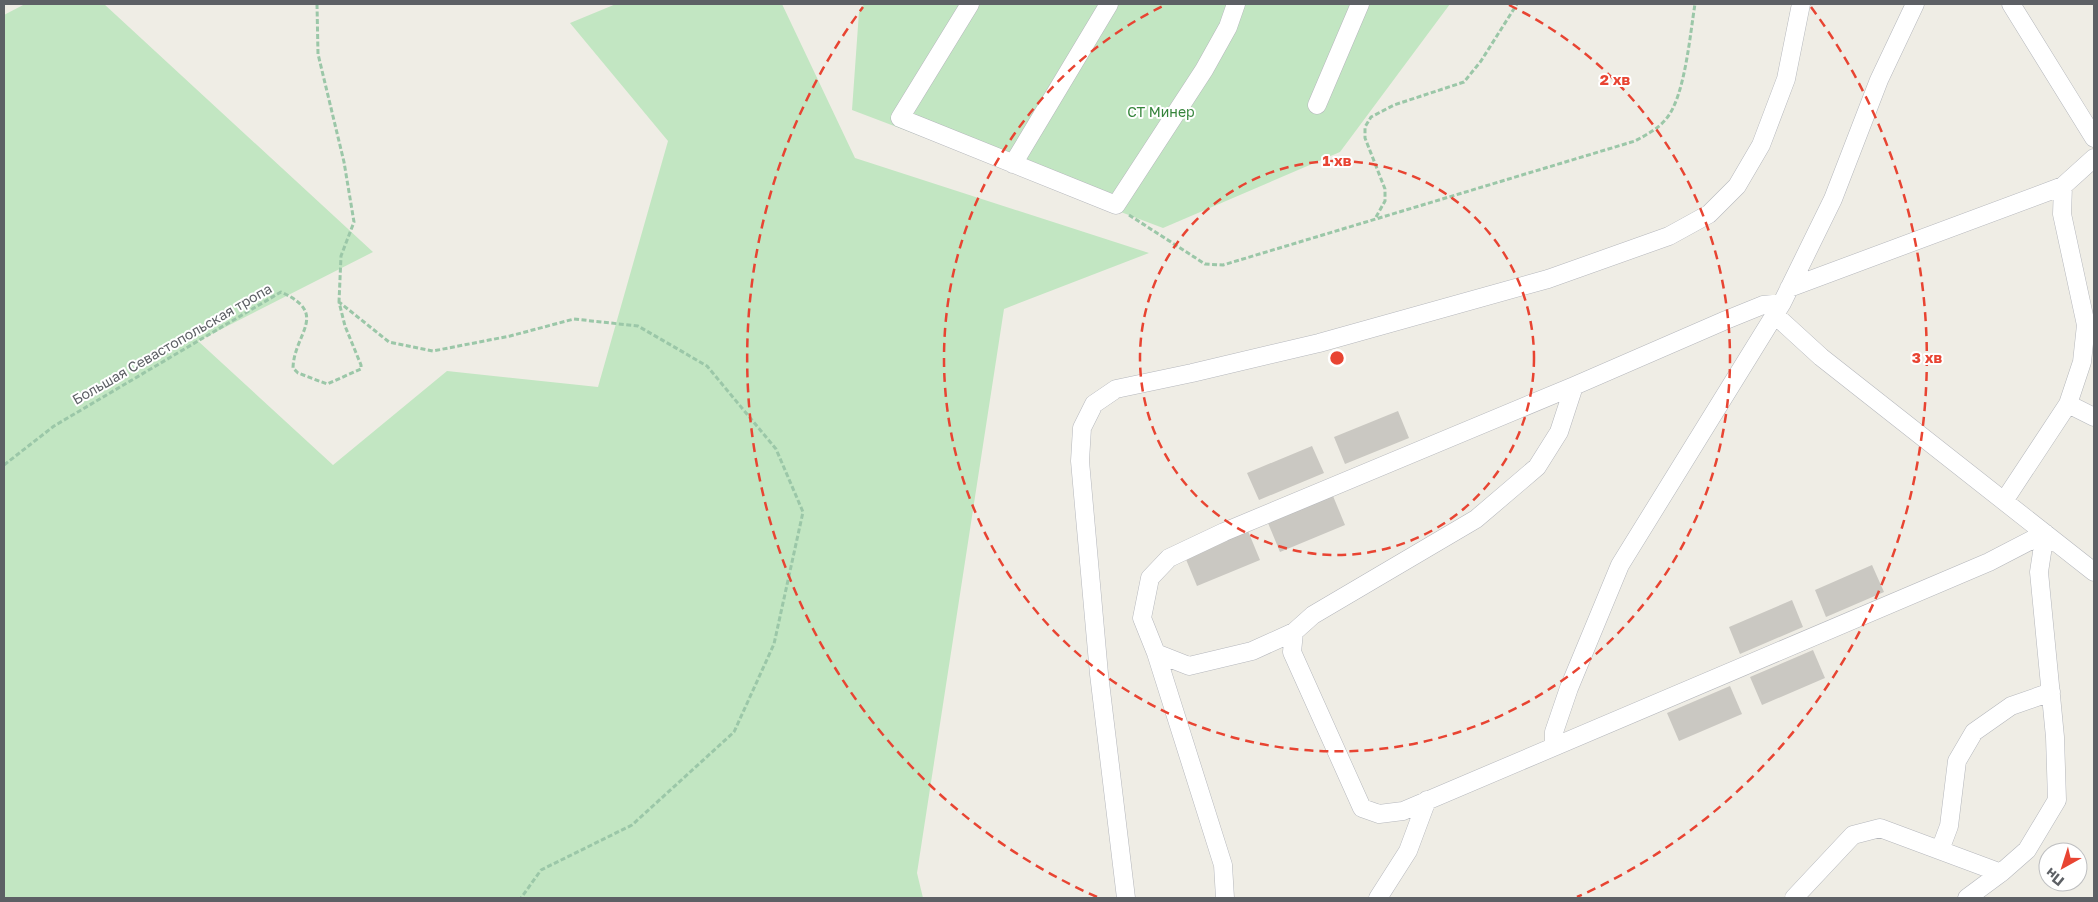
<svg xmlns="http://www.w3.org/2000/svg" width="2098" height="902" viewBox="0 0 2098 902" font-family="'Golos Text',sans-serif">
<rect width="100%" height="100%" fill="#efede5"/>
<!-- green -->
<path fill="#c2e6c2" d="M25 4H104L373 252 198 341 333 465 447 371 598 387 668 141 570 23 616 4H782L855 158 1149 253 1004 309 917 873 923 898H4V15Z
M864 4H1450L1340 152 1163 228 852 110 859 12Z"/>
<!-- building -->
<path fill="#cac8c2" d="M1398 411 1409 438 1345 464 1334 437Z
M1312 446 1324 473 1259 500 1247 473Z
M1333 496 1345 525 1280 552 1268 523Z
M1248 531 1260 560 1197 586 1185 557Z
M1872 565 1884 592 1826 617 1815 590Z
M1792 600 1803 627 1740 654 1729 627Z
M1813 650 1825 678 1762 705 1750 677Z
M1730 686 1742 714 1679 741 1667 713Z"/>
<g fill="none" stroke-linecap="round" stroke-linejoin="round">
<!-- minor casing -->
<g stroke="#b5b7bc" stroke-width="19">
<path id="minor" d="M970 4 900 118 1116 205 1204 70 1228 27 1236 4
M2011 4 2094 138
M1317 105 1360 4
M1013 164 1109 4
M1789 288 2063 186
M1775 315 1821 357 2094 572
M1574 386 1559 432 1537 467 1476 519 1313 615 1294 632 1292 652 1362 808 1379 814 1403 811 1989 562 2045 533 2039 572 2055 737 2057 800 2027 850 2002 872 1967 898
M2068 404 2094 417
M2004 501 2068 404 2082 362 2086 325 2062 214 2063 186 2094 158
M1294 632 1252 651 1189 666 1156 653 1142 618 1150 578 1169 558 1224 532 1574 386 1726 320 1763 305 1782 303
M1156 653 1223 865 1225 898
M1554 745V732L1569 688 1620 565 1782 303 1833 199 1879 80 1915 4
M1940 850 1949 826 1957 761 1974 732 2011 706 2051 692
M1126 898 1099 674 1080 461 1082 428 1094 404 1116 389 1192 373 1319 343 1548 279 1669 236 1709 214 1737 186 1761 145 1786 79 1801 4
M1378 898 1408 851 1427 800
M1794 898 1853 835 1880 828 2001 873"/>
</g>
<!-- path -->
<path stroke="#9bc7a8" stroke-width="3" stroke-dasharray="5 2.5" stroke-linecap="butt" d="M317 4 318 54 344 162 354 222 341 256 339 302
M1129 215 1205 264 1223 265 1635 141C1646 135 1658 129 1666 119 1685 97 1690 34 1695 4
M1376 217 1385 201V189L1365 138V127L1371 117 1394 105 1464 82 1481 61 1517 4
M4 465 54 426 281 292C330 314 294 333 293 368L298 373 327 384 361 369V365L345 326 339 302 389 342 433 351 510 336 574 319 638 326 707 366 776 449 803 512 774 644 734 732 632 825 541 870 521 898"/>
<!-- minor -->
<use href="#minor" stroke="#fff" stroke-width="18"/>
</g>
<!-- distance rings -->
<g fill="none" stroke="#e84432" stroke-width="2.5" stroke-dasharray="9 6">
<circle cx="1337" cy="358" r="197"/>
<path d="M1509 5A393 393 0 1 1 1165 5"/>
<path d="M1097 897A590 590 0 0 1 863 7M1811 7A590 590 0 0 1 1577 897"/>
</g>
<g text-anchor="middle" stroke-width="4" stroke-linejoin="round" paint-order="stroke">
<!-- park labels -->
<g font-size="14" fill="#35843b" stroke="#fff">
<text x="1161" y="117">СТ Минер</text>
</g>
<!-- street labels -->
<g font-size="14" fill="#5d6065" stroke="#fff">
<text transform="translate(172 344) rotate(-30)" y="5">Большая Севастопольская тропа</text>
</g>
</g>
<circle cx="1337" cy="358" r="8" fill="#e84432" stroke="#fff" stroke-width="2.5"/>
<g font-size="15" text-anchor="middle" font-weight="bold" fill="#e84432" stroke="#fff" stroke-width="4" stroke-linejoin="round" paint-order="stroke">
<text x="1615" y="85">2 хв</text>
<text x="1337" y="166">1 хв</text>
<text x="1927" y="363">3 хв</text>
</g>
<!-- border -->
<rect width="2098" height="902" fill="none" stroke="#5d6065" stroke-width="10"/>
<!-- north arrow -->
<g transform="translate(2063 867) rotate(219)"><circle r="24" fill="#ffffff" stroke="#bebfc1"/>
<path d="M0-4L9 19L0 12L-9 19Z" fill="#e84432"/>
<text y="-8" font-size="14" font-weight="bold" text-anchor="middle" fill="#5d6065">Пн</text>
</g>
</svg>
